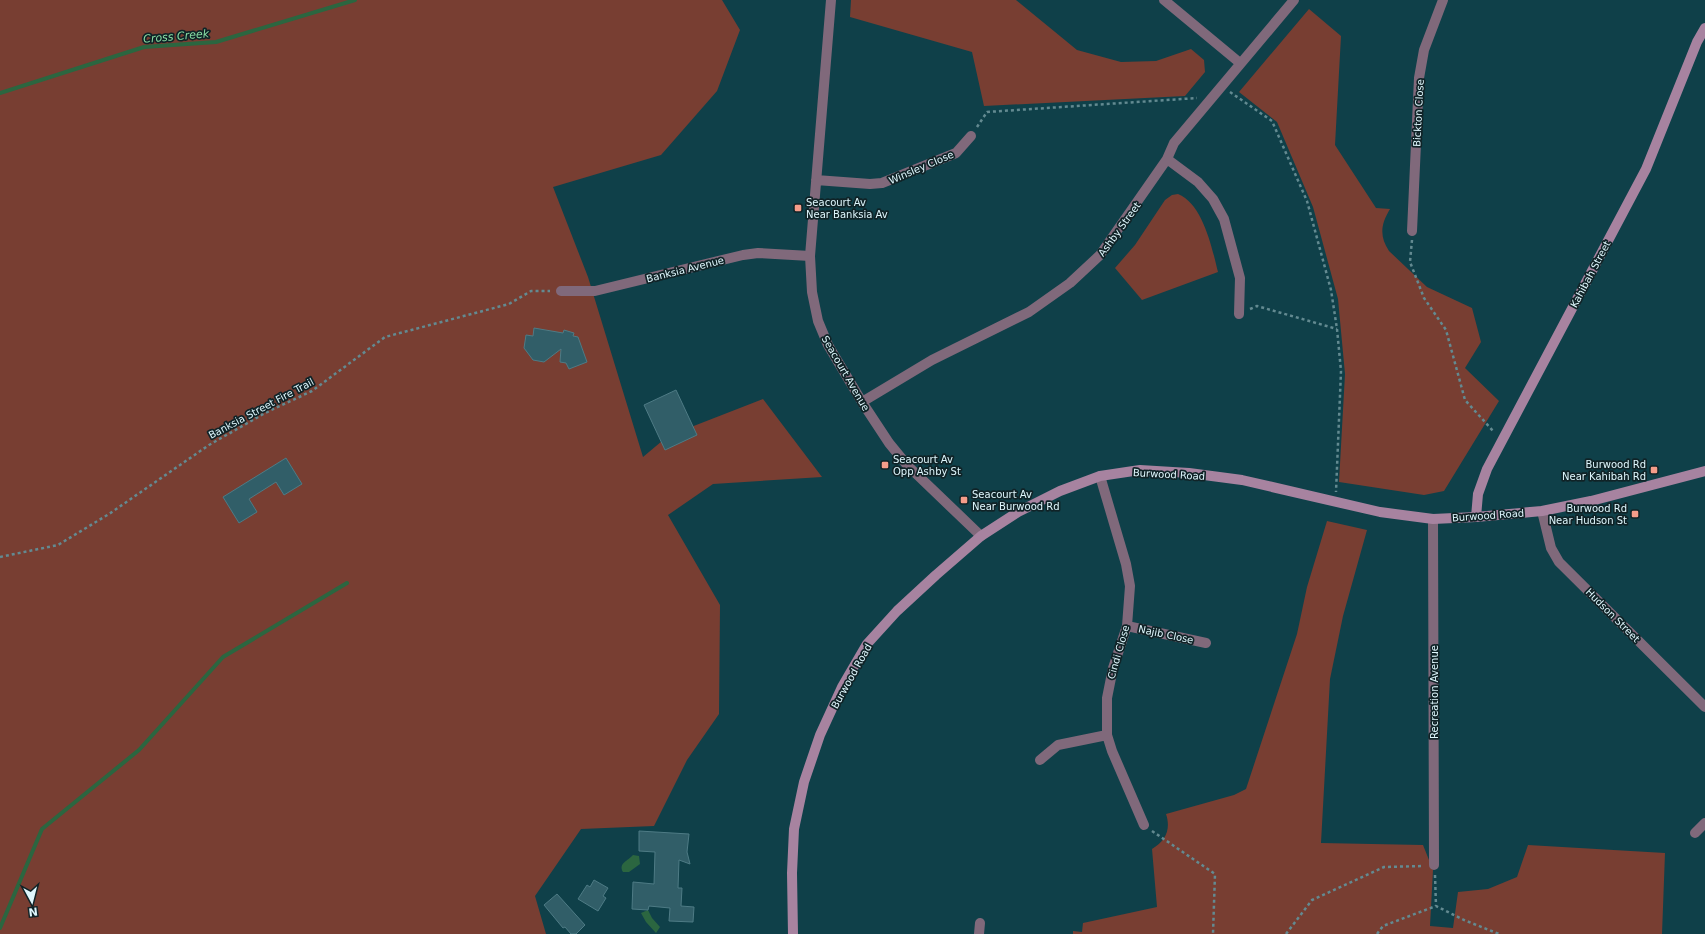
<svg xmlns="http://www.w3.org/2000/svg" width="1705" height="934" viewBox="0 0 1705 934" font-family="'DejaVu Sans',sans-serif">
<rect width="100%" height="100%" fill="#0f4049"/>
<!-- green -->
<path fill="#783e32" d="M0 0H722L740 30 717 91 661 155 553 187 588 277 643 457 668 436 763 399 822 477 713 484 668 515 720 605 719 714 687 760 654 826 581 829 535 896 546 934H0Z
M851 0H1016L1077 50 1121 62 1156 61 1191 49 1204 60 1205 72 1185 96 984 106 972 52 850 17Z
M1309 9 1341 36 1335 145 1376 208 1390 209C1381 224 1379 236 1389 251L1427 287 1472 308 1481 342 1465 368 1499 401 1444 491 1424 495 1339 482 1345 374 1338 299 1313 207 1277 122 1239 92Z
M1178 194C1203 204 1212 248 1218 272L1142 300 1115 268 1135 245 1165 200 1172 195Z
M1327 521 1367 530 1343 616 1330 679 1321 843 1423 845 1433 870 1430 926 1453 928 1458 892 1488 889 1517 877 1528 845 1665 853 1662 934H1073V931L1082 932 1083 923 1157 907 1152 849C1166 841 1171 829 1166 814L1234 795 1246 789 1297 634 1307 587Z"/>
<!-- water -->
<path fill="#2b6640" d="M633 855 639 856 640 864 629 872H623C618 863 628 861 633 855Z
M648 910 652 918 660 927 656 933 646 922 641 913Z"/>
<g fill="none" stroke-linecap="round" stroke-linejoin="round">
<!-- stream -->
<path stroke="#2b6640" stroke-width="4" d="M0 93 144 47 216 42 355 0
M0 928 42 829 139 750 223 657 347 583"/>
</g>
<!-- building -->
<path fill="#315e68" stroke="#4e7b85" d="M534 328 563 333 564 330 574 333 573 336 578 337 587 362 569 369 566 363 560 362 561 349 544 362 533 360 524 348 526 335 533 336Z
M676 390 697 435 665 450 644 405Z
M286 458 302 484 284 495 276 482 249 499 257 512 239 523 223 497Z
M639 831 689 834 687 852 690 864 679 860 678 888H682L681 906 694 907 693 922 669 921 670 908 649 906 648 910 632 909 633 882 654 884 655 852 639 851Z
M594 880 608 888 603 896 606 898 598 911 578 899 587 885 590 887Z
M557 894 585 925 576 934H571L565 927 563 928 544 905Z"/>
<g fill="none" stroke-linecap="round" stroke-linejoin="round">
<!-- path -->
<path stroke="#638a91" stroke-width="2.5" stroke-dasharray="3 3" stroke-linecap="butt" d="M1230 92 1272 121 1307 201 1331 290 1337 329 1341 371 1336 492
M977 127 987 112 1197 98
M1412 240 1410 262 1424 298 1446 330 1465 400 1494 432
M1250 309 1257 306 1337 329
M0 557 58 545 109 514 209 445 265 413 312 391 385 337 509 304 531 291H550
M1152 831 1215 874 1213 934
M1435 875 1436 906
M1286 934 1312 900 1384 867 1424 866
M1377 934 1383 926 1436 906 1464 920 1499 934"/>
<!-- street -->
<path stroke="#80697b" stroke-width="10" d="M831 0 810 256 812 292 818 321 828 345 862 402 889 443 907 465 981 536
M1164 0 1240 63
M1167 159 1198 182 1213 199 1224 219 1240 278 1239 314
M816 180 870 184 882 183 956 153 971 136
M1412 231 1419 78 1424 50 1443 0
M561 291H595L743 255 758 253 810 256
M862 402 932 360 1029 312 1070 283 1100 255 1167 159 1174 143 1294 0
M1100 476 1126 564 1130 586 1127 626 1113 668 1107 698V735L1112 751 1144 825
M1542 511 1551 548 1559 562 1705 707
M1433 519 1434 865
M1127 626 1206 643
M1040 760 1058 745 1107 735
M1695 833 1705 823
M979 934 980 923"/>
<!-- secondary -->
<path stroke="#a783a0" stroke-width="10" d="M1476 517 1478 494 1487 469 1646 169 1697 42 1705 28
M793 934 792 873 794 829 804 782 820 735 842 687 867 644 897 611 936 575 981 536 1018 512 1060 491 1100 476 1140 470 1189 473 1242 480 1380 512 1433 519 1476 517 1542 511 1591 501 1705 471"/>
</g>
<!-- markers -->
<g fill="#f49d8a" stroke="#102327" stroke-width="1.5">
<rect x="794" y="204" width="8" height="8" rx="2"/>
<rect x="881" y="461" width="8" height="8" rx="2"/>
<rect x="1650" y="466" width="8" height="8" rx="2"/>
<rect x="960" y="496" width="8" height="8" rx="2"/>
<rect x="1631" y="510" width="8" height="8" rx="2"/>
</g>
<g text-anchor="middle" stroke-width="3.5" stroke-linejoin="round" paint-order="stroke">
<!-- street labels -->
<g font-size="10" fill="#dff7fd" stroke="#102327">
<text transform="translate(1418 113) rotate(-87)" y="4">Bickton Close</text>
<text transform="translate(921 167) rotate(-23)" y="4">Winsley Close</text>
<text transform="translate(1119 229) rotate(-54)" y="4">Ashby Street</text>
<text transform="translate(685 269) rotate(-14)" y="4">Banksia Avenue</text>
<text transform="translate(1590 274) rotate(-62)" y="4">Kahibah Street</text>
<text transform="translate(846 373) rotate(60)" y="4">Seacourt Avenue</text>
<text transform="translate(261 408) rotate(-28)" y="4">Banksia Street Fire Trail</text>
<text transform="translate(1169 474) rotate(3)" y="4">Burwood Road</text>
<text transform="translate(1488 515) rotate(-4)" y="4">Burwood Road</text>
<text transform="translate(1613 615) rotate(45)" y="4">Hudson Street</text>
<text transform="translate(1166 634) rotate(12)" y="4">Najib Close</text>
<text transform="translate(1118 652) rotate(-74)" y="4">Cindi Close</text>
<text transform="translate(851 676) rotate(-61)" y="4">Burwood Road</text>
<text transform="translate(1434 692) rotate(-90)" y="4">Recreation Avenue</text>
</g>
<!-- poi labels -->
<g font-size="10" fill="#dff7fd" stroke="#102327" text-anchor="start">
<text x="806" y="206">Seacourt Av<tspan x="806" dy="12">Near Banksia Av</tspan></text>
<text x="893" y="463">Seacourt Av<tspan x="893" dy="12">Opp Ashby St</tspan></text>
<text x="1646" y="468" text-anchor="end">Burwood Rd<tspan x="1646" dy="12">Near Kahibah Rd</tspan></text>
<text x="972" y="498">Seacourt Av<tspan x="972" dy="12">Near Burwood Rd</tspan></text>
<text x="1627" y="512" text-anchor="end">Burwood Rd<tspan x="1627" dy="12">Near Hudson St</tspan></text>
</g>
<!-- water labels -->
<g font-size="11" font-style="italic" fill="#89dea4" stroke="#102327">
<text transform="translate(176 36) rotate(-5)" y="4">Cross Creek</text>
</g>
</g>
<!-- north arrow -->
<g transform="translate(32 902) rotate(173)" stroke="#102327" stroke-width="3" paint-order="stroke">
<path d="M0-3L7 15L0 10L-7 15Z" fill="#dff7fd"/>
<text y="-6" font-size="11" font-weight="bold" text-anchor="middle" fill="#dff7fd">N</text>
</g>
</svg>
